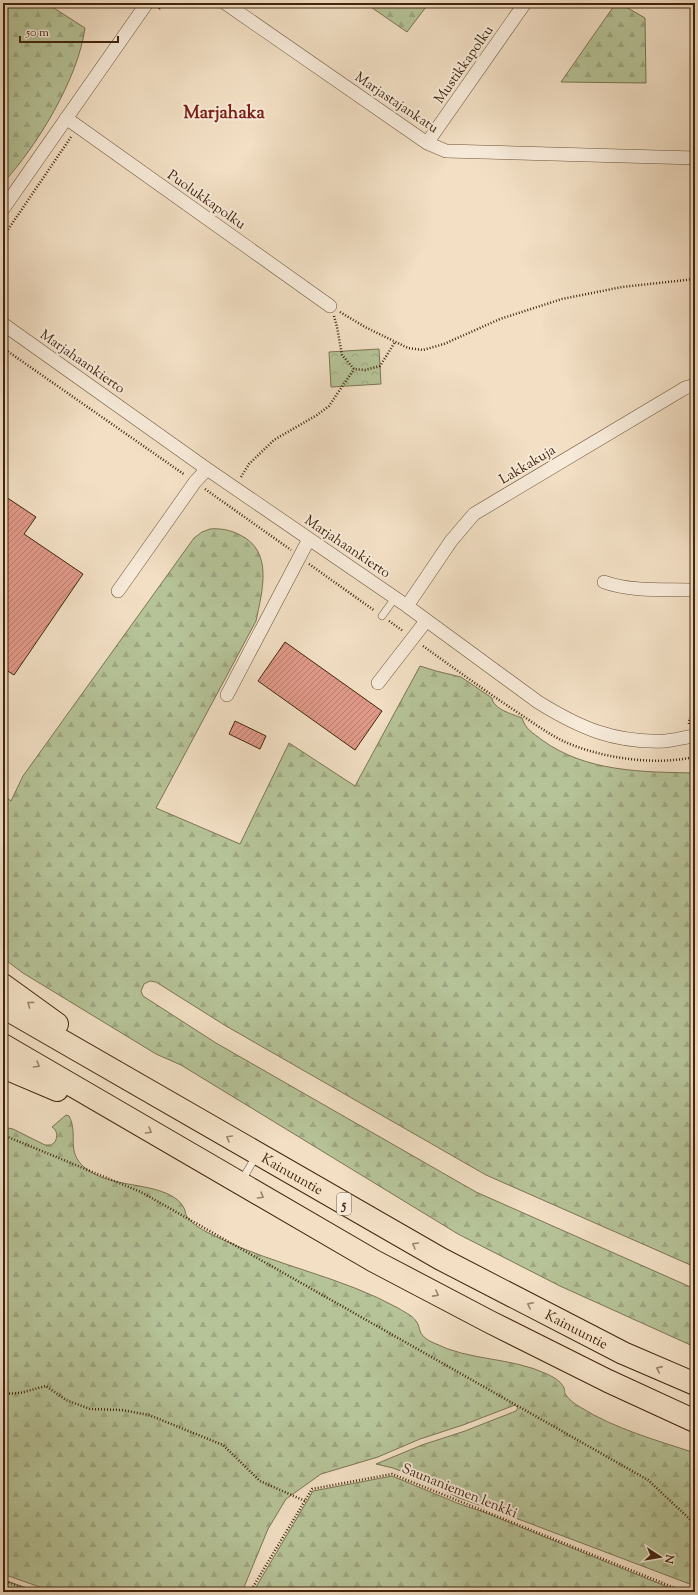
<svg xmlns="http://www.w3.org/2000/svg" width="698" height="1595" viewBox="0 0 698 1595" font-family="'Sorts Mill Goudy',serif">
<defs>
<pattern id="forest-firs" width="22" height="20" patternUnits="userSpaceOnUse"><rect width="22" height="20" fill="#b6c398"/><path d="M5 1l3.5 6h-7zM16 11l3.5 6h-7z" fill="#9ea782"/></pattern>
<pattern id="park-crowns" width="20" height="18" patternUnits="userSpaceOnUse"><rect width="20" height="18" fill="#b6c398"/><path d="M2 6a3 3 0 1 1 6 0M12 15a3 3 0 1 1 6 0" fill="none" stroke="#9ea782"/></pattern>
<pattern id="building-hatch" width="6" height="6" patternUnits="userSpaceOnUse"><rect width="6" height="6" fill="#e09989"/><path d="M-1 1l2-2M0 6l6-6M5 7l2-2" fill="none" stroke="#b77d6e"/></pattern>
</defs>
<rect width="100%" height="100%" fill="#f2dfc4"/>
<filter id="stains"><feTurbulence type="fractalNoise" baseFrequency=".005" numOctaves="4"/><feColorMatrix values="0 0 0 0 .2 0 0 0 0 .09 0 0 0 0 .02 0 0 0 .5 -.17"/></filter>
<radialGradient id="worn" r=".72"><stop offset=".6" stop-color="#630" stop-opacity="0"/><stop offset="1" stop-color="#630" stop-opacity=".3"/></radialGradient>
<!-- forest -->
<path fill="url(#forest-firs)" stroke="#7c7452" d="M3 3H46L85 28C78 79 37 146 3 183Z
M365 3H429L407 32Z
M616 3H619L645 18 646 83 561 82Z
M210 529C220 528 231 530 240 535 274 551 262 592 256 621L156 808 240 844 289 743 355 786 420 666 436 671 461 677 492 698C493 709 512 714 522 718 526 730 532 732 542 740 586 772 642 772 695 773V1267L486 1175 226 1026 156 982 150 981 144 984 141 991 143 996 216 1043 476 1192 695 1289V1347L560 1286 458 1234 181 1065 156 1054 23 973 3 958V795L11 801 23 776 194 538 202 532Z
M66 1115 69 1116C79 1135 65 1151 85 1168 109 1187 144 1182 170 1195 176 1198 181 1202 184 1208 186 1212 185 1215 188 1218 196 1228 209 1233 219 1238 277 1266 342 1277 398 1308 404 1312 412 1315 416 1321 419 1325 419 1328 420 1331 422 1337 429 1341 434 1343 469 1361 511 1357 547 1374 553 1377 561 1381 564 1388 566 1393 563 1390 566 1395 569 1400 575 1404 580 1407 615 1429 656 1440 695 1453V1586L505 1514 459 1498 422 1479 393 1468 376 1464 422 1445 465 1431 516 1411 518 1408 515 1405 463 1425 420 1439 378 1457 321 1474 286 1499 268 1529 242 1592H54L3 1574V1127L13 1129 45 1145H51L55 1142C58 1136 57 1130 52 1127Z
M392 1476 457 1503 486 1513 680 1592H253L313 1491Z
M3 1580 39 1592H3Z"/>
<!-- park -->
<path fill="url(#park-crowns)" stroke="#7c7452" d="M379 349 381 384 331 387 329 352Z"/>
<!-- building -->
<path fill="url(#building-hatch)" stroke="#42250c" d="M3 495 36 517 24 534 83 574 14 675 3 668Z
M285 642 382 711 355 750 258 681Z
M235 721 266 736 260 749 229 734Z"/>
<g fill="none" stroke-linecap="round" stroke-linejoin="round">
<!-- service casing -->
<g stroke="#6e543a" stroke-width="8">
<path id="service" d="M382 616 395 598
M241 1182 256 1156"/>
</g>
<!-- minor casing -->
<g stroke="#6e543a" stroke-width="14">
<path id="minor" d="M225 3 427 143 446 151 695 158
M66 118 330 306
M427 143 525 3
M3 209 147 3
M3 324 207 469 407 606 538 702C580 728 614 743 665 741 675 740 685 737 695 736
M604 582C632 592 665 589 695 590
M118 591 195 482 207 469
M407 606 451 541 474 514 685 388 695 385
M378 683 426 621
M227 695 309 539"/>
</g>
<!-- trunk casing -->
<g stroke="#42250c" stroke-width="24">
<g id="trunk">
<path d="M3 985 57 1024"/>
<path id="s1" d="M3 1007 441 1259 623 1353 695 1384"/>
<path d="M3 1045 374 1261 490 1322 608 1381 695 1421"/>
<path d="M3 1067 57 1090"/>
</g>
</g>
<!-- path -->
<path stroke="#42250c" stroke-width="2.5" stroke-dasharray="1 2" stroke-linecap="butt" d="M159 9 163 3
M3 237 71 137
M340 312 365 327 408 348 423 350 444 344 500 319 562 299 622 287 695 279
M334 316 337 327 342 355 354 369 365 370 380 366 395 342
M3 348 185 475
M241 477 249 464 274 440 317 415 329 406 354 369
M205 489 291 550
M309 564 375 611
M389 621 403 631
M423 646C454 668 485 691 517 712 532 722 547 733 563 741 600 758 654 766 694 757L693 749
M689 724V721L695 710
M3 1135 141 1192 648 1480 695 1524
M3 1394 20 1393 46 1386 66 1400 90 1409 122 1410 149 1415 223 1445 260 1481 305 1501
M3 1580 33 1592
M250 1592 312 1489 392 1474 685 1592"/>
<!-- service -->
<use href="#service" stroke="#f7ead9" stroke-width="7"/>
<!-- minor -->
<use href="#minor" stroke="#f7ead9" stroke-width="13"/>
<!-- trunk -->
<use href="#trunk" stroke="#f2dfc4" stroke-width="22"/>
</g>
<!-- one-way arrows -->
<defs><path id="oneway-chevron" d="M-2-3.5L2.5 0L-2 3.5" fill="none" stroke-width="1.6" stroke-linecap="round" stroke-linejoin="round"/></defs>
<g stroke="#9a8268">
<use href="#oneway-chevron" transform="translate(30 1004) rotate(-144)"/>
<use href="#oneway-chevron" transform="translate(37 1065) rotate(30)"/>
<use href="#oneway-chevron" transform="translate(149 1131) rotate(30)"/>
<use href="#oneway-chevron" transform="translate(229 1138) rotate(-150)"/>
<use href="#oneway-chevron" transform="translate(261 1196) rotate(30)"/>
<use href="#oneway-chevron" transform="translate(415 1245) rotate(-150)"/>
<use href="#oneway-chevron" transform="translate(436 1294) rotate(28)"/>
<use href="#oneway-chevron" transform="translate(530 1305) rotate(-153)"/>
<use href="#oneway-chevron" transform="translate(659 1369) rotate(-156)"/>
</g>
<g text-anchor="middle" stroke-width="4" stroke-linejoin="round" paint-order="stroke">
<!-- shield labels -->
<rect fill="#f7ead9" stroke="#78604a" stroke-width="1" x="337" y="1193" width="14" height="22" rx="3"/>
<g font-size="13" font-weight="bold" fill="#42250c">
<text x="344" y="1209">5</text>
</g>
<!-- street labels -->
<g font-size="14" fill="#42250c" stroke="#f7ead9">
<text transform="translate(463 64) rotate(-55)" y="5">Mustikkapolku</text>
<text transform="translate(397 102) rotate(34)" y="5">Marjastajankatu</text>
<text transform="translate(207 199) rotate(35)" y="5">Puolukkapolku</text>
<text transform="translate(83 361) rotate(35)" y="5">Marjahaankierto</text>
<text transform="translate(527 464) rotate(-31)" y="5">Lakkakuja</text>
<text transform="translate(348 546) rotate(34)" y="5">Marjahaankierto</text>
<text dy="5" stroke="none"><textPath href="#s1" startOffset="334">Kainuuntie</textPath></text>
<text dy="5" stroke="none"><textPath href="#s1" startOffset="658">Kainuuntie</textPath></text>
<text transform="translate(460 1490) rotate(22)" y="5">Saunaniemen lenkki</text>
</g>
<!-- district labels -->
<g font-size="18" font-weight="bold" fill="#7a1f14" stroke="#f7ead9">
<text x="224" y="118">Marjahaka</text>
</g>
</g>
<!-- margin -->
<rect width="698" height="1595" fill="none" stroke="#f2dfc4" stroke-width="16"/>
<rect x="4" y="4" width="690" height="1587" fill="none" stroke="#42250c" stroke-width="2"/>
<rect x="8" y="8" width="682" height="1579" fill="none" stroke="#42250c"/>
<!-- north arrow -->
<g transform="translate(660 1557) rotate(102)" stroke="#f7ead9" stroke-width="3" paint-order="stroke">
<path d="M0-3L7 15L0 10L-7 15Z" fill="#42250c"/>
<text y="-6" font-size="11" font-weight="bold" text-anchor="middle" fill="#42250c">N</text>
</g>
<!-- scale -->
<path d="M20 36v6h98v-6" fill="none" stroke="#42250c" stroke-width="2"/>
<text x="26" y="36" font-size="12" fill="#42250c" stroke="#f7ead9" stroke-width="3" paint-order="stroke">50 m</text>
<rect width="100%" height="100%" filter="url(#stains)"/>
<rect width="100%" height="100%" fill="url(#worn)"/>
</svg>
